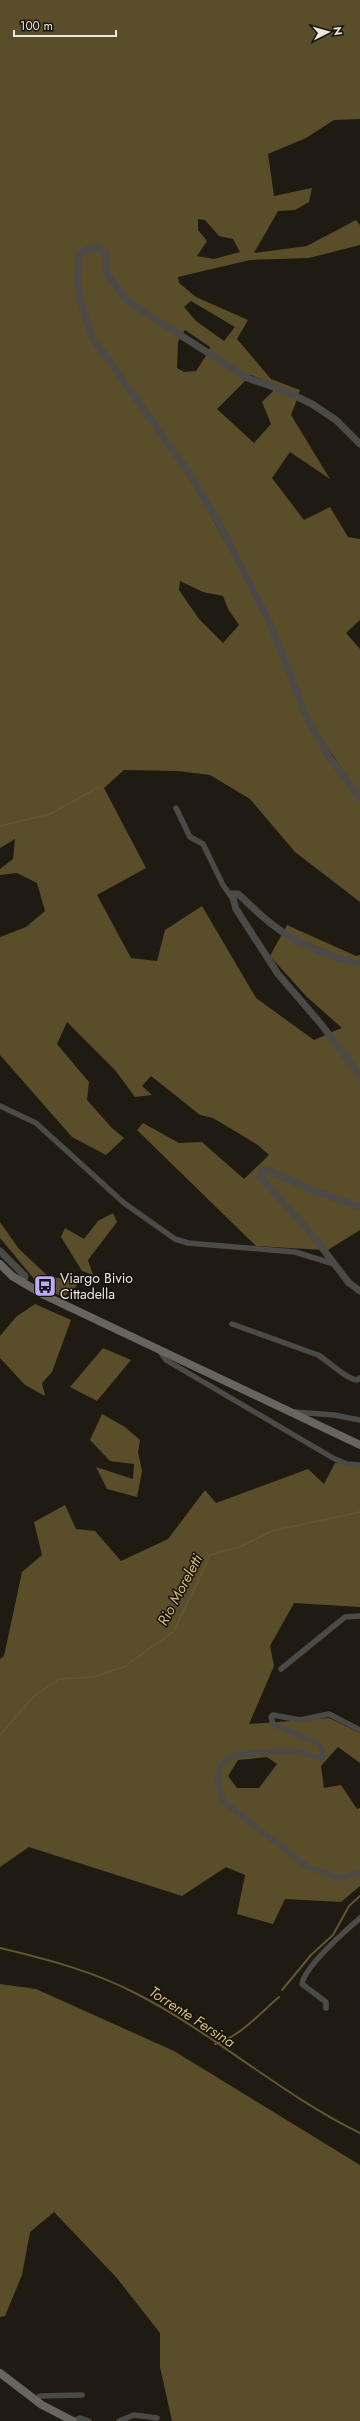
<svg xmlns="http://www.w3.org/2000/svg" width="360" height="2421" viewBox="0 0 360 2421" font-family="Jost,sans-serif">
<rect width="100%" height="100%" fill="#1f1b12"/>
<!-- forest -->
<path fill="#5a4d29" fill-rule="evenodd" d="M0 0H360V119L334 120 306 138 268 154 274 196 312 188 309 202 295 210 278 211 254 253 307 246 356 220 360 225V245L309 258 250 260 178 277 179 283 196 297 248 320 237 339 271 379 300 390 298 395 251 375 249 377 208 351 210 347 185 330 182 335 126 299 108 272 107 253 94 246 79 252 76 275 92 338 188 473 269 623 306 719 360 800V902L295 852 250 799 210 775 178 771 124 770 104 788 146 868 97 895 131 958 157 961 165 930 202 906 256 998 314 1040 328 1034 360 1078V1206L267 1169 259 1177 324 1250 256 1246 137 1130 143 1123 179 1143 202 1142 244 1179 269 1155 258 1145 213 1118 200 1115 151 1076 142 1086 152 1095 135 1097 115 1070 67 1022 57 1044 89 1082 87 1100 112 1128 124 1138 106 1155 72 1137 0 1055V937L26 927 45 911 37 883 17 873 0 875V869L13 859 15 839 0 848ZM198 219 205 220 219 236 233 239 240 252 214 259 197 256 207 241 198 230ZM191 301 235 327 224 341 196 321 184 307ZM180 581 203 592 223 596 228 609 239 625 223 643 199 619 179 590Z
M94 248 105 254 106 273 125 301 181 337 178 342 177 368 184 372 196 371 207 354 246 380 217 409 254 443 271 424 262 402 275 389 298 397 291 415 330 479 290 452 272 478 304 520 330 507 348 537 360 539V620L346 633 360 649V796L308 718 287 666 220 523 94 337C82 307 76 286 81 253Z
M287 925 356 956 360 955V963L327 953 284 931Z
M283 932 360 965V1075L329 1033 342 1028 307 997 270 956Z
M263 1171 360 1208V1230L328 1250 261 1177Z
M113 1213 117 1222 88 1260 93 1275 82 1271 61 1237 65 1228 84 1239 98 1221Z
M0 1222 19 1249 49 1277 75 1280 77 1286 63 1297 41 1287 0 1238Z
M35 1304 71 1320 52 1372 42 1383 45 1396 25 1385 0 1358V1336L16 1317Z
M103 1348 131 1360 97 1401 70 1387Z
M102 1414 125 1427 140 1440 138 1452 142 1471 137 1497 107 1489 96 1467 133 1479 134 1464 110 1461 90 1440Z
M335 1463 360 1464V1607L294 1603 270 1646 274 1666 249 1724 329 1718 360 1733V1763L338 1747 321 1766 324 1788 341 1785 357 1809 360 1808V1886L341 1902 285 1899 273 1924 237 1914 245 1875 226 1867 182 1896 29 1847 0 1867V1659L4 1656 22 1572 42 1555 34 1522 65 1505 76 1529 95 1531 121 1561 168 1539 205 1490 216 1503 308 1469 324 1484ZM267 1757 277 1764 259 1788H237L228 1776 238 1760Z
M0 1984 36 1989 174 2051 360 2165V2421H172L160 2367V2333L116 2277 54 2212 30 2232 22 2275 5 2316 0 2317Z"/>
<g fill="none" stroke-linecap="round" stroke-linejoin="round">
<!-- stream -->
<path stroke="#635532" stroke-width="2" d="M0 826 50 814 99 787
M0 1735 33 1697 59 1679 93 1677 124 1667 174 1631 210 1555 240 1547 272 1531 360 1512
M0 1948C46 1959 93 1971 135 1993 214 2033 280 2094 360 2133
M282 1990 311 1955 333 1935 349 1906 360 1896
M215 2044C241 2036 259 2014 279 1997"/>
<!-- minor -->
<path stroke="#4c4a46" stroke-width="5.5" d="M176 808 190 837 203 844 223 885 232 898
M0 1106 36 1123 124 1203 175 1239 188 1243 295 1252 334 1264
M232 1324 318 1355C330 1362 344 1378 357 1380L360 1378
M159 1350 166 1360 333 1458 347 1464 360 1465
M295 1412 334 1415 360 1420
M281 1669 345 1617 360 1616
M360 1730 329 1714 300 1720 273 1715 271 1717 273 1724 319 1744 324 1756 321 1758 297 1752 281 1751 238 1755 228 1758 220 1767 217 1780 224 1802 306 1866 338 1878 360 1873
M326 2008V2002L302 1984C305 1966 345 1931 360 1918
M35 2400 40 2396 82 2395
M74 2421 80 2418 89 2421
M119 2421 134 2415 157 2418"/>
<!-- tertiary -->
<path stroke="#4c4a46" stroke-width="7" d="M360 444 336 420 312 404 285 391 247 378 126 300 106 272V253L94 247 80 253 77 275 81 304 93 338 189 473 219 523 270 623 307 718 330 758 360 798
M360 964C331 957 297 944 273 925 260 916 250 904 238 894H232L236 909 278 974 321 1024 360 1076
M360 1207 317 1192 267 1170H262L260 1177 310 1232 349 1283 360 1291
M0 1251 25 1276 23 1283"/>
<!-- secondary -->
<path stroke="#68655e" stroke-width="8" d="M0 1264 12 1276 44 1295 360 1445
M0 2373 42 2405 73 2421"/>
</g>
<!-- icons -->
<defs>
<g id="bus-square" transform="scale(1.15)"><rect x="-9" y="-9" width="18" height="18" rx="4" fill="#bcaaf6" stroke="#16120a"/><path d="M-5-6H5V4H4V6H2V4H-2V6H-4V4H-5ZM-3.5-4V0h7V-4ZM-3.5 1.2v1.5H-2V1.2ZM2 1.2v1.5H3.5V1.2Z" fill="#111"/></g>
</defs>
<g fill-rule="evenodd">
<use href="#bus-square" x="45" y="1286"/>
</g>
<g text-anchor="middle" stroke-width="3" stroke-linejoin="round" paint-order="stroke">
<!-- poi labels -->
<g font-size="14" fill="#eae8e2" stroke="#16120a" text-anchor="start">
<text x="60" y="1283">Viargo Bivio<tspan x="60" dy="16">Cittadella</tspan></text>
</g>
<!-- water labels -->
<g font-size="15" font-style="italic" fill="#d6be80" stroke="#16120a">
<text transform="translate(180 1590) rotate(-62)" y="5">Rio Moreletti</text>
<text transform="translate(192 2017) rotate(33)" y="5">Torrente Fersina</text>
</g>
</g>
<!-- north arrow -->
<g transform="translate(328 32) rotate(84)" stroke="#16120a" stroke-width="3" paint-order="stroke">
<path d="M0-3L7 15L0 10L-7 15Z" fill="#eae8e2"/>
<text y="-6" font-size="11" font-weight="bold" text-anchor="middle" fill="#eae8e2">N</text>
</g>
<!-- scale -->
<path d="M14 30v6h102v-6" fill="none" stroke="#eae8e2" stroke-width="2"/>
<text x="20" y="30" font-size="12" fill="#eae8e2" stroke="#16120a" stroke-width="3" paint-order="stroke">100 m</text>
</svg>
